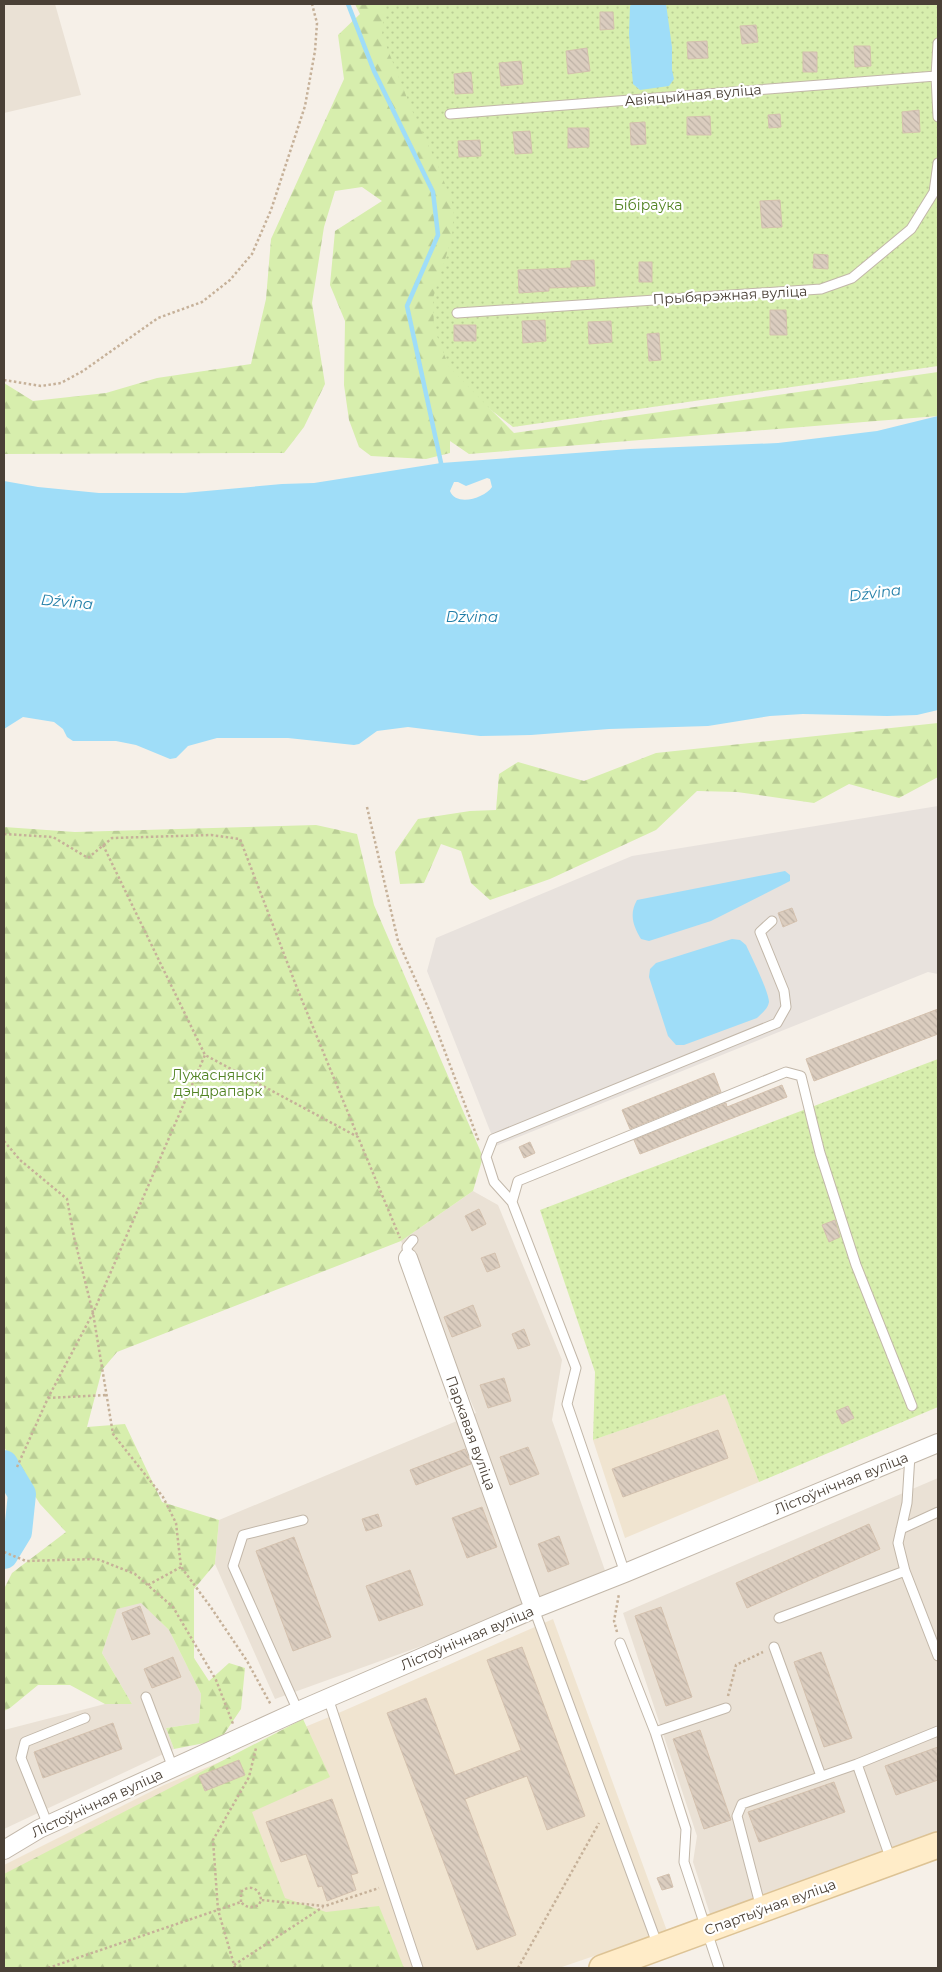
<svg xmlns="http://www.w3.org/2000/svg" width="942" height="1972" viewBox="0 0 942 1972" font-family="Montserrat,sans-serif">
<defs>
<pattern id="grass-dots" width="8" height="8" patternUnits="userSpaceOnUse" patternTransform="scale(1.25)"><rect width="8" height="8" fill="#d7eead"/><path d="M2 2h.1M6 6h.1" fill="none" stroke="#bacd95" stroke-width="1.8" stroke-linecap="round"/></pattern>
<pattern id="forest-firs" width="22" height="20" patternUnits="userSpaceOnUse" patternTransform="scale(1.25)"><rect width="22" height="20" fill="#d7eead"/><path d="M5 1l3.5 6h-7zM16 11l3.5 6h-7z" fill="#bacd95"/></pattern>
<pattern id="building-back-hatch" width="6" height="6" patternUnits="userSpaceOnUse" patternTransform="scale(1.25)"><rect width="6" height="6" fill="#dbcdbf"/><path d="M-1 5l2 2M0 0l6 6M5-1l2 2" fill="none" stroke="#bdb1a5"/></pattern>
</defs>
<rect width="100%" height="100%" fill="#f6f0e8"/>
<!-- residential -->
<path fill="#eae1d5" d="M4 4H55L81 95 4 113Z
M473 1191 498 1205 562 1360 552 1420 608 1579 275 1699 215 1564 219 1520 476 1413 401 1241Z
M938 1478V1834L711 1917 693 1862 697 1836 623 1613Z
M141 1602 169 1630 201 1694 199 1723 166 1728 174 1749 4 1829V1730L105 1704H132L102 1653 117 1608Z"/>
<!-- industrial -->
<path fill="#e8e2dd" d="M938 806V974L928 972 496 1146 427 971 436 938 632 856Z"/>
<!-- education -->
<path fill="#f0e4d0" d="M725 1393 759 1482 625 1538 593 1440Z
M553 1619 667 1931 559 1968H4V1865L164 1785 334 1715Z"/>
<!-- grass -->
<path fill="url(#grass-dots)" d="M364 4H938V366L513 427 445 374 425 306Z
M938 1059V1407L759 1482 725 1394 593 1440 595 1372 540 1210Z"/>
<!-- forest -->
<path fill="url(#forest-firs)" d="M355 4H385L382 35 411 108 439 168 454 208 452 237 433 298 434 328 449 367 514 433 938 372V416L469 454 450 441V453L426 459 371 456 359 447 349 420 344 385 345 321 330 285 335 231 382 201 362 187 335 191 324 227 312 303 325 384 304 427 284 453 4 454V383L33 401 106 393 157 378 251 364 266 299 271 239 344 79 338 35 360 14Z
M938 723V777L899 798 849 784 814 803 737 792 697 791 656 830 550 879 490 900 471 883 461 851 441 844 424 883 400 884 395 852 418 819 470 811 496 810 499 774 518 762 584 781 656 753Z
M316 825 357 834 374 905 483 1157 473 1191 401 1241 117 1352 102 1370 87 1427 125 1424 162 1502 219 1520 215 1564 194 1589V1658L209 1681 229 1663 245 1668 241 1709 220 1740 174 1749 166 1728 199 1723 201 1694 169 1630 141 1603 117 1609 102 1653 132 1704H105L70 1685H38L10 1708 4 1711V1589L12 1573 66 1532 40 1504 4 1447V827L75 832Z
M303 1719 330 1777 252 1812 285 1898 326 1912 379 1906 404 1968H4V1874Z"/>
<!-- water -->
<path fill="#9fddf8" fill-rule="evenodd" d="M632 4H666L672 47V70L674 79 669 86 640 90 633 84 629 34 630 6Z
M938 416V710L917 715 887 716 803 714 770 716 708 726 609 729 531 735 480 736 408 727 377 731 359 744 354 745 288 738H217L188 746 176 758 170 759 136 745 116 741H73L67 737 63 729 54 722 23 717 4 729V481L38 487 99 493H184L282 484 314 483 441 463 630 449 778 443 877 431ZM487 478 490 479 492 487C485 498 456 507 450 491L454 482H458L466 486Z
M785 871 790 875V881L711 921 649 941 641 939C633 926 629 914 637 900Z
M732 939 740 940 746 945C751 956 769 992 769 1002 768 1009 761 1014 757 1018L684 1045H676L668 1036 649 977 650 969 656 963Z"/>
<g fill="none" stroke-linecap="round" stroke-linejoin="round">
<!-- stream -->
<path stroke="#9fddf8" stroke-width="4.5" d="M348 4 374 71 433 192 438 235 407 306 441 463 440 468"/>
<!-- river -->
<path stroke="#9fddf8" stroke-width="28" d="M4 1464 22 1494 18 1532 4 1555"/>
</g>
<!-- building -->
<path fill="url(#building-back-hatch)" stroke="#d4c1ae" d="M600 12H613L614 29 600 30Z
M756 25 758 42 742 44 740 26Z
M707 41 708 58 688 59 687 42Z
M854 46H870L871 66 855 67Z
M587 48 590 71 568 74 566 51Z
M803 52H817V72H803Z
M521 61 523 84 501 86 499 63Z
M471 72 473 93 455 94 454 74Z
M919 110 920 132 903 133 902 112Z
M780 114 781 127 769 128 768 115Z
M710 116 711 135H687V117Z
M645 122 646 144 631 145 630 123Z
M568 128H589V147L568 148Z
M530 131 532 153 515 154 513 132Z
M480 140 481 156 459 157 458 141Z
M780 200 782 227 762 228 760 201Z
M814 254 828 255V269L813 268Z
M594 260 595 286 549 288V291L519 293 518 270 571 268V261Z
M639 262H652V282H639Z
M770 310H786L787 335H770Z
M545 320 546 341 523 343 522 321Z
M611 321 612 342 589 344 588 322Z
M454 325H476V341H454Z
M659 333 661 360 649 361 647 334Z
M792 908 797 921 783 927 778 913Z
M938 1009V1034L814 1081 806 1059Z
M714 1073 721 1092 630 1129 622 1110Z
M782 1085 787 1097 640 1154 634 1140 726 1103 727 1107Z
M530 1142 535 1153 524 1158 519 1147Z
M479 1209 486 1224 472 1231 465 1216Z
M835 1220 840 1237 829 1242 822 1225Z
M495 1253 500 1267 487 1272 481 1258Z
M473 1305 481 1326 452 1337 444 1317Z
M524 1329 530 1345 518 1349 512 1334Z
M504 1378 511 1401 488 1408 480 1385Z
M848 1406 854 1418 842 1424 836 1411Z
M718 1430 728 1458 623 1497 612 1469Z
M528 1447 539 1474 510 1485 500 1457Z
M465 1449 471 1464 416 1485 410 1470Z
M482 1507 497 1547 467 1558 452 1518Z
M378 1514 382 1526 366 1531 362 1519Z
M869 1524 880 1549 747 1608 736 1583Z
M559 1536 569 1564 548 1572 538 1544Z
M294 1537 331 1637 293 1651 256 1551Z
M410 1570 423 1605 379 1621 366 1586Z
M140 1606 150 1634 132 1640 122 1613Z
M661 1607 692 1697 666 1706 635 1616Z
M522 1647 585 1816 547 1830 527 1776 465 1799 516 1935 477 1950 387 1713 426 1698 455 1775 521 1750 487 1660Z
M821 1652 852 1738 824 1747 794 1662Z
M173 1657 181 1677 152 1688 144 1669Z
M113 1723 122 1749 43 1778 34 1752Z
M700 1730 731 1820 704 1829 673 1739Z
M938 1747V1780L896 1795 885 1766Z
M239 1760 245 1775 205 1791 199 1776Z
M834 1782 845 1812 759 1842 748 1812Z
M332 1799 358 1873 351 1875 356 1890 327 1901 322 1886 318 1887 306 1854 281 1862 266 1822Z
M669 1874 673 1887 662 1890 657 1878Z"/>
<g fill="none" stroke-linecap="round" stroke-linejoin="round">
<!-- lane casing -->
<g stroke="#c2b7a9" stroke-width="11">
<path id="lane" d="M938 43 936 76 938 117
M450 114 936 76
M457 313 821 289 852 278 911 229 934 192 938 163
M512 1202 518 1181 786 1072 801 1076 820 1153 856 1265 912 1406
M408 1258 407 1247 413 1240
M910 1455 907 1503 898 1543 905 1571 938 1656
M901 1529 938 1512
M625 1573 567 1404 576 1368 512 1202 494 1182 486 1157 493 1139 777 1023 786 1007 784 991 760 932 772 921
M534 1609 658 1946
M779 1618 905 1571
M620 1643 655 1732 686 1829 684 1862 719 1968
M774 1647 821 1776
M146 1697 173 1768
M328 1698 418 1968
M298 1711 233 1566 243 1535 303 1520
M655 1732 726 1708
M48 1825 21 1758 25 1742 85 1718
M891 1860 857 1764 938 1731
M761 1908 737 1816 742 1804 857 1764"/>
</g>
<!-- street casing -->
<g stroke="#c2b7a9" stroke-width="20">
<path id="street" d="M408 1258 534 1609
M4 1850 39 1829 298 1711 534 1609 625 1573 938 1443"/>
</g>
<!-- secondary casing -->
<g stroke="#ddc395" stroke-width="28">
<path id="secondary" d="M602 1968 938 1845"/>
</g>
<!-- path -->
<path stroke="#c6b199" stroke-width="2.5" stroke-dasharray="2.5 2.5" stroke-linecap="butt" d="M4 380 41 386 61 383 83 371 158 318 202 302 230 280 252 254 271 210 305 106 315 51 317 23 312 4
M367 807 398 941 430 1012 479 1142
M4 834 53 837 88 858 112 838 211 835 240 839 297 988 358 1137
M103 845 205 1055 358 1137 400 1238
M4 1141 20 1160 67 1199 74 1237 93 1313 113 1434 163 1497 176 1523 181 1567 210 1606 247 1661 271 1705
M48 1398 106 1395
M17 1467 48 1398 93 1313 205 1055
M4 1552 26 1561 97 1559 135 1574 173 1607 216 1680 233 1724
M148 1585 181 1567
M617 1632 614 1621 619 1594
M728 1696 736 1665 763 1652
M241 1902V1892C249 1884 260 1888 261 1900
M234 1965 323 1907
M48 1968 241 1902C246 1908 252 1908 259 1905L261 1900 325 1906 379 1888
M235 1968 218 1910 213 1840 249 1777 256 1748
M518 1968 599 1823"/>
<!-- lane -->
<use href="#lane" stroke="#fff" stroke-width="9"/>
<!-- street -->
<use href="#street" stroke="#fff" stroke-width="18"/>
<!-- secondary -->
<use href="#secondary" stroke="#ffecc8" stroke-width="25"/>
</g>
<g text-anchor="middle" stroke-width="4.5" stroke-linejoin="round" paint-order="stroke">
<!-- street labels -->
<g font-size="14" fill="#4a4036" stroke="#fff">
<text transform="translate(693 95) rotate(-5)" y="5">Авіяцыйная вуліца</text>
<text transform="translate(730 295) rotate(-3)" y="5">Прыбярэжная вуліца</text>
<text transform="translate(471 1433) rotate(70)" y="5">Паркавая вуліца</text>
<text transform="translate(841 1483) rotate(-22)" y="5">Лістоўнічная вуліца</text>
<text transform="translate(467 1638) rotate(-23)" y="5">Лістоўнічная вуліца</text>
<text transform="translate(97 1803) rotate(-25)" y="5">Лістоўнічная вуліца</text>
<text transform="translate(770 1907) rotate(-20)" y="5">Спартыўная вуліца</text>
</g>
<!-- park labels -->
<g font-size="14" fill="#518322" stroke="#fff">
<text x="648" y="210">Бібіраўка</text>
<text x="218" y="1080">Лужаснянскі<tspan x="218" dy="16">дэндрапарк</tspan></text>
</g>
<!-- water labels -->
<g font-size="15" font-style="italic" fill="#207da7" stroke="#fff">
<text transform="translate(875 593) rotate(-7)" y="5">Dźvina</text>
<text transform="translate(67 602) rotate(5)" y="5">Dźvina</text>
<text x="472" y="622">Dźvina</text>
</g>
</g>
<!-- border -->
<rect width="942" height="1972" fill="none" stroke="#4a4036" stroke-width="10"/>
</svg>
